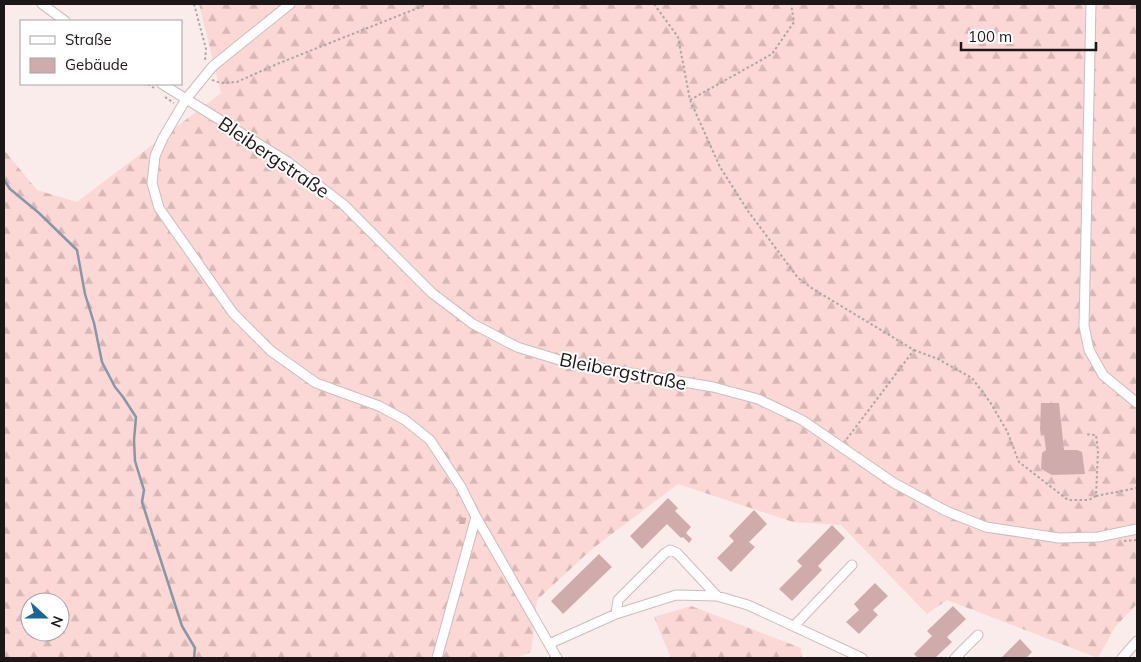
<svg xmlns="http://www.w3.org/2000/svg" width="1141" height="662" viewBox="0 0 1141 662" font-family="Mulish,sans-serif">
<defs>
<pattern id="forest-firs" width="22" height="20" patternUnits="userSpaceOnUse" patternTransform="scale(1.25)"><rect width="22" height="20" fill="#fbd7d5"/><path d="M5 1l3.5 6h-7zM16 11l3.5 6h-7z" fill="#d7b8b6"/></pattern>
</defs>
<rect width="100%" height="100%" fill="#faeceb"/>
<!-- forest -->
<path fill="url(#forest-firs)" fill-rule="evenodd" d="M199 4H1137V522L1135 523 1137 527V604L1115 627 1098 658 947 600 927 614 841 525 793 522 678 484 592 549 537 600 531 652 516 658H4V150L37 190 77 202 221 93ZM30 602H60V632H30Z
M691 606 801 648 802 658H671L654 617Z"/>
<g fill="none" stroke-linecap="round" stroke-linejoin="round">
<!-- stream -->
<path stroke="#8797a6" stroke-width="2.5" d="M4 180 10 189 39 213 77 250 85 294 94 323 102 362 115 387 123 397 136 417 134 440 135 461 144 490 142 502 182 626 195 648 194 658"/>
</g>
<!-- building -->
<path fill="#cfacab" d="M1041 403H1059L1064 450H1077L1082 452 1085 474 1052 475 1041 469 1042 453 1046 450 1044 435 1041 436 1040 429Z
M668 498 678 508 675 511 691 527 686 533 692 539 689 543 683 537 681 538 667 524 642 549 630 536Z
M754 510 767 524 749 542 755 547 731 572 717 558 734 541 729 536Z
M460 517 466 518 465 524H459Z
M832 525 845 538 818 566 822 570 792 601 779 589 802 566 797 561Z
M599 554 612 567 563 614 551 601Z
M875 583 888 596 873 610 878 615 859 634 846 622 859 610 854 604Z
M953 606 966 619 947 637 952 642 935 658H918L914 654 932 636 927 631Z
M1020 639 1032 652 1026 658H1001Z"/>
<g fill="none" stroke-linecap="round" stroke-linejoin="round">
<!-- minor casing -->
<g stroke="#ccbebd" stroke-width="11">
<path id="minor" d="M42 4 65 21
M290 4 213 66 186 99 163 138 155 156 152 183 159 208 233 313 271 351 316 383 379 406 405 420 430 440 461 487 476 517 549 644
M1091 4 1084 326 1089 350 1103 375 1137 403
M162 84 288 162 343 204 432 293 473 324 517 347 566 362 713 387 758 399 802 420 894 483 946 511 986 527 1059 538 1098 537 1137 529
M616 614 618 600 664 554 670 550 677 553 717 596
M794 626 852 565
M437 658 476 517
M557 658 549 644 616 614 676 595 717 596 748 605 862 658
M955 658 978 635
M1122 658 1137 641"/>
</g>
<!-- path -->
<path stroke="#b0a5a4" stroke-width="2" stroke-dasharray="2.5 2.5" stroke-linecap="butt" d="M194 4 206 49 205 61
M654 4 678 37 690 100 720 167 748 211 798 278 813 289 914 350 846 440
M212 80 221 83 237 82 277 64 428 4
M148 84 154 88
M165 97 174 103
M690 100 772 54 794 22 791 4
M914 350 938 359 972 378 990 402 1007 431 1019 462 1068 500H1089L1096 496 1098 451 1096 435 1085 434
M1096 496 1137 488
M1124 541 1137 540"/>
<!-- minor -->
<use href="#minor" stroke="#fff" stroke-width="9"/>
</g>
<g text-anchor="middle" stroke-width="4" stroke-linejoin="round" paint-order="stroke">
<!-- street labels -->
<g font-size="19" fill="#1d1818" stroke="#fff">
<text transform="translate(274 157) rotate(34)" y="7">Bleibergstraße</text>
<text transform="translate(623 371) rotate(11)" y="7">Bleibergstraße</text>
</g>
</g>
<!-- border -->
<rect width="1141" height="662" fill="none" stroke="#1d1818" stroke-width="10"/>
<!-- legend -->
<rect x="20" y="20" width="162" height="65" fill="#ffffff" stroke="#a5a3a3"/>
<rect x="30" y="36" width="25" height="8" fill="#ffffff" stroke="#a5a3a3"/>
<text x="65" y="45" font-size="15" fill="#1d1818">Straße</text>
<rect x="30" y="58" width="25" height="15" fill="#cfacab" stroke="#a5a3a3"/>
<text x="65" y="70" font-size="15" fill="#1d1818">Gebäude</text>
<!-- north arrow -->
<g transform="translate(45 617) rotate(111)"><circle r="24" fill="#ffffff" stroke="#a5a3a3"/>
<path d="M0-4L9 19L0 12L-9 19Z" fill="#1a6497"/>
<text y="-8" font-size="14" font-weight="bold" text-anchor="middle" fill="#1d1818">N</text>
</g>
<!-- scale -->
<path d="M961 42v8h135v-8" fill="none" stroke="#1d1818" stroke-width="2.5"/>
<text x="968" y="42" font-size="15" fill="#1d1818" stroke="#ffffff" stroke-width="4" paint-order="stroke">100 m</text>
</svg>
